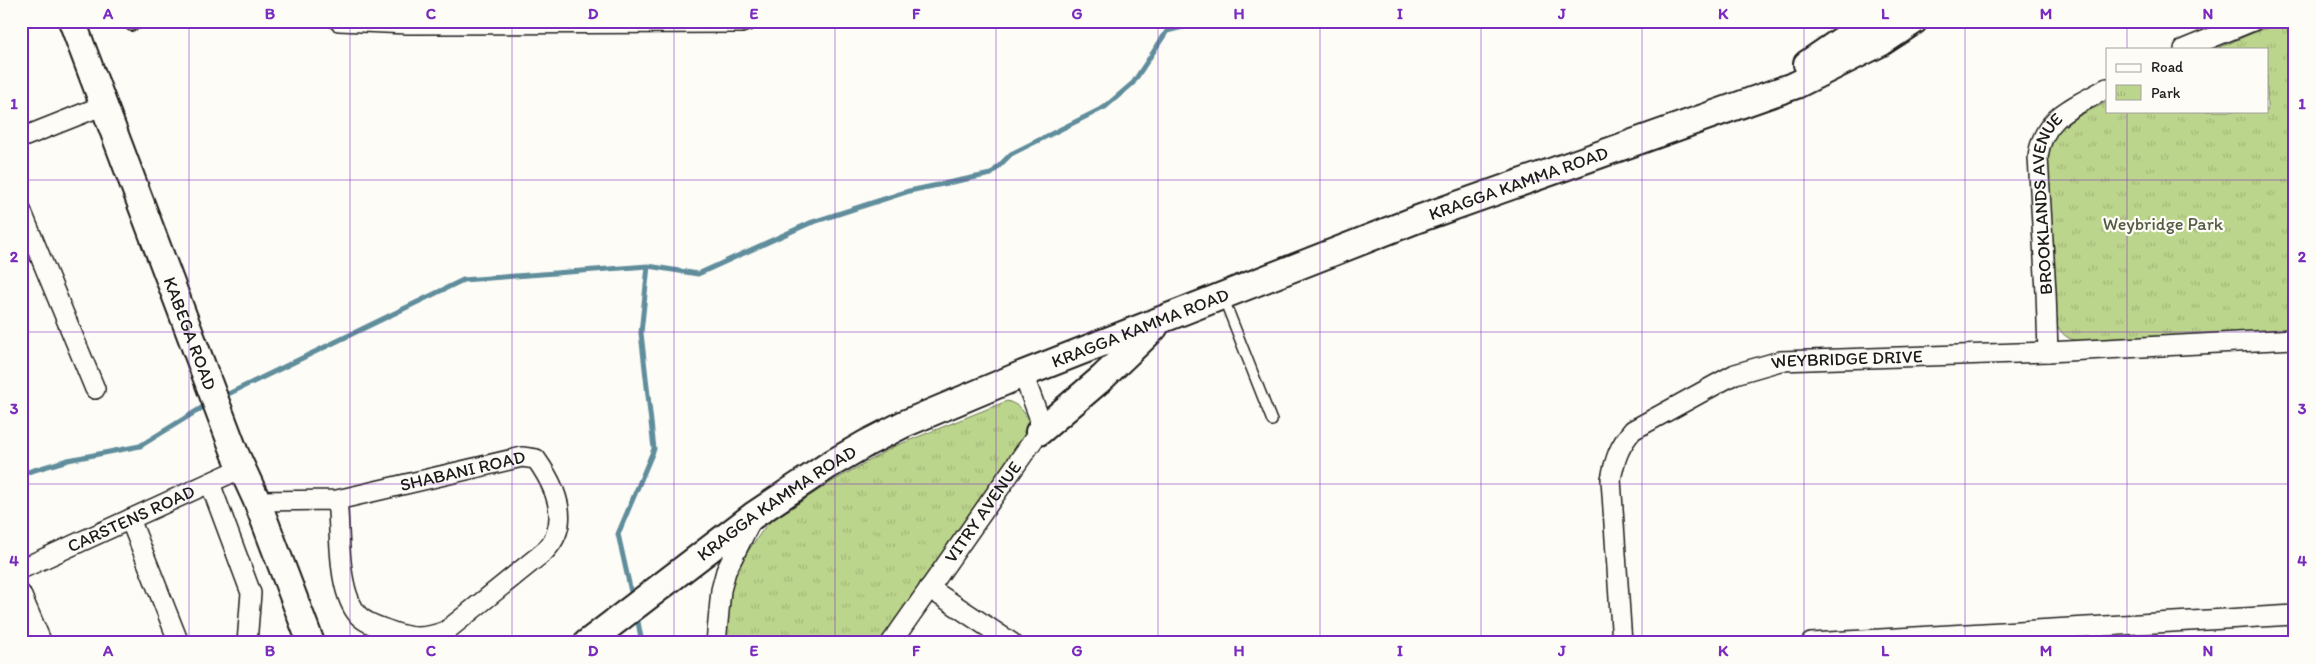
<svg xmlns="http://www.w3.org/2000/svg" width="2316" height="664" viewBox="0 0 2316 664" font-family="Itim,sans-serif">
<defs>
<pattern id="park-tufts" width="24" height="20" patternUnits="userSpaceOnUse" patternTransform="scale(1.25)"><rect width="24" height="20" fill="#bcd58c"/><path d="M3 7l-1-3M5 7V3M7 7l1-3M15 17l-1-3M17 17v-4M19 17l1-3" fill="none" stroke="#a1b678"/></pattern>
</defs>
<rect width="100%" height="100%" fill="#fdfcf7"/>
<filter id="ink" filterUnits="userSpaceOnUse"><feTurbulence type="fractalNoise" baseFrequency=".02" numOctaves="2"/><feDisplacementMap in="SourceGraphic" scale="10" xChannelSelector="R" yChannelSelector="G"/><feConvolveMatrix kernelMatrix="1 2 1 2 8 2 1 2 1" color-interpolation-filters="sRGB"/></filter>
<g filter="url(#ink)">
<!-- park -->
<path fill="url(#park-tufts)" stroke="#6c7854" d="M2295 21V329L2082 341C2069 341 2060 334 2056 322L2047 160C2053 123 2077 117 2107 102V111H2267V49H2216L2260 30Z
M1007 401C1023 406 1030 417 1028 434L881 643H724L726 603 733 578 748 551 767 524 828 484 893 447Z"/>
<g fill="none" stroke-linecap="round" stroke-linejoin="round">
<!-- stream -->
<path stroke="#608d9b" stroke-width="5" d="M222 397 463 280 648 266 698 274 810 223 909 191 991 174 1011 154 1105 107 1133 83 1167 31 1207 21
M21 474 68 460 140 446 208 404
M631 592 618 534 654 449 641 333 648 266
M638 622 642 643"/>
<!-- lane casing -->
<g stroke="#1c1c1c" stroke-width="12">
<path id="lane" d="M131 26 146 21
M1223 297 1272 421"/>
</g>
<!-- street casing -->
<g stroke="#1c1c1c" stroke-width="22">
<g id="street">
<path d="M339 21 408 24 741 23 747 21"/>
<path d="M2184 49 2253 21"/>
<path d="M21 138 104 105"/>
<path d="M21 210 95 389"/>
<path id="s1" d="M2048 352 2046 292 2038 157C2043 115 2075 107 2107 88"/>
<path d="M210 483 251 593 247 643"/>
<path id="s2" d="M257 501 337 500 522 457 536 459C556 487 572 523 545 551L446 631C425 639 411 639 390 631 380 627 367 624 359 616 336 591 341 532 337 500"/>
<path d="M130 519 179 643"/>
<path id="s3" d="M21 569 242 468"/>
<path d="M929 588 1012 643"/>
<path d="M21 594 42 643"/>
<path d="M716 643 721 590 726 571 752 519"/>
<path id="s4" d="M891 643 1039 432V417L1023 374"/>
<path id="s5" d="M1622 643 1611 479C1615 459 1619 446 1633 430L1735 374 1780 361 2048 352 2295 339"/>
<path d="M1811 643 2295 615"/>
</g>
</g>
<!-- secondary casing -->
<g stroke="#1c1c1c" stroke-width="30">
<g id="secondary">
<path id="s6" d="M72 21 235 453 257 501 311 643"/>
<path d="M1807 64 1870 21"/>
<path d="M1039 432 1102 378 1154 328"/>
<path id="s7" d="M587 643 754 515 829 465 867 443 904 424 1023 374 1418 219 1796 85 1882 42 1914 21"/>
</g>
</g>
<!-- lane -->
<use href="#lane" stroke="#fdfcf7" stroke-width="9"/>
<!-- street -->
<use href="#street" stroke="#fdfcf7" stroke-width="19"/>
<!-- secondary -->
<use href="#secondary" stroke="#fdfcf7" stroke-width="26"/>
</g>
</g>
<!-- grid -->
<path fill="none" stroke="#7b2cbf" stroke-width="1" stroke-opacity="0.55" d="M189 21V643M350 21V643M512 21V643M674 21V643M835 21V643M996 21V643M1158 21V643M1320 21V643M1481 21V643M1642 21V643M1804 21V643M1965 21V643M2127 21V49M2127 111V643M21 180H2295M21 332H2295M21 484H2295"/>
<g text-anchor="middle" stroke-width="4.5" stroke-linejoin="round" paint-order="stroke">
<!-- street labels -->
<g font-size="18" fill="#1c1c1c" stroke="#fdfcf7">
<text dy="6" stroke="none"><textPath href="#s7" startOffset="1046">KRAGGA KAMMA ROAD</textPath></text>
<text dy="6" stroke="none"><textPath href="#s1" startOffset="150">BROOKLANDS AVENUE</textPath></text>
<text dy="6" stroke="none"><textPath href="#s7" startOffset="641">KRAGGA KAMMA ROAD</textPath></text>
<text dy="6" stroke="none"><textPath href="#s6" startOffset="334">KABEGA ROAD</textPath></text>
<text dy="6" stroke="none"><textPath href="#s5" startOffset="449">WEYBRIDGE DRIVE</textPath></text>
<text dy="6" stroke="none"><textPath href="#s2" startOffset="209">SHABANI ROAD</textPath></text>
<text dy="6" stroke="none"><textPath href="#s7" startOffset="236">KRAGGA KAMMA ROAD</textPath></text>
<text dy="6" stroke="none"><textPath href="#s4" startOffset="160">VITRY AVENUE</textPath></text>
<text dy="6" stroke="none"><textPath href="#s3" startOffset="121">CARSTENS ROAD</textPath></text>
</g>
<!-- park labels -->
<g font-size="18" fill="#545d43" stroke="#fdfcf7">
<text x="2163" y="230">Weybridge Park</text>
</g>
</g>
<!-- margin -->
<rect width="2316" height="664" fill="none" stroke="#fdfcf7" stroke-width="55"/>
<!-- legend -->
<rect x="2106" y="48" width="162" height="65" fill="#fdfcf7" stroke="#a3a29f"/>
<rect x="2116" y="64" width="25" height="8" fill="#fdfcf7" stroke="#a3a29f"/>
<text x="2151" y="72" font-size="15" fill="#1c1c1c">Road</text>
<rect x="2116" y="85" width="25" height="15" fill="url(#park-tufts)" stroke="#a3a29f"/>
<text x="2151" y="98" font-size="15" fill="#1c1c1c">Park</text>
<rect x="28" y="28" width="2260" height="608" fill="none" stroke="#7b2cbf" stroke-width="2"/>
<g font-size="16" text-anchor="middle" font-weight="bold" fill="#7b2cbf">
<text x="108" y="19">A</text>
<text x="270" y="19">B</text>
<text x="431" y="19">C</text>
<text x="593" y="19">D</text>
<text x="754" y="19">E</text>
<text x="916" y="19">F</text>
<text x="1077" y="19">G</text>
<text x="1239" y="19">H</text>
<text x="1400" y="19">I</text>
<text x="1562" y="19">J</text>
<text x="1723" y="19">K</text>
<text x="1885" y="19">L</text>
<text x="2046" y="19">M</text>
<text x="2208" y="19">N</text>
<text x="14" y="109">1</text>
<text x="2302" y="109">1</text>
<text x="14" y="262">2</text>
<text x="2302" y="262">2</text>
<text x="14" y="414">3</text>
<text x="2302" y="414">3</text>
<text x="14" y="566">4</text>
<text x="2302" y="566">4</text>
<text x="108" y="656">A</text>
<text x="270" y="656">B</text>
<text x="431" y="656">C</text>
<text x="593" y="656">D</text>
<text x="754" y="656">E</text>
<text x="916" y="656">F</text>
<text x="1077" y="656">G</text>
<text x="1239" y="656">H</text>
<text x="1400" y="656">I</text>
<text x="1562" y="656">J</text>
<text x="1723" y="656">K</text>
<text x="1885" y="656">L</text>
<text x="2046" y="656">M</text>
<text x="2208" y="656">N</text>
</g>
</svg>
